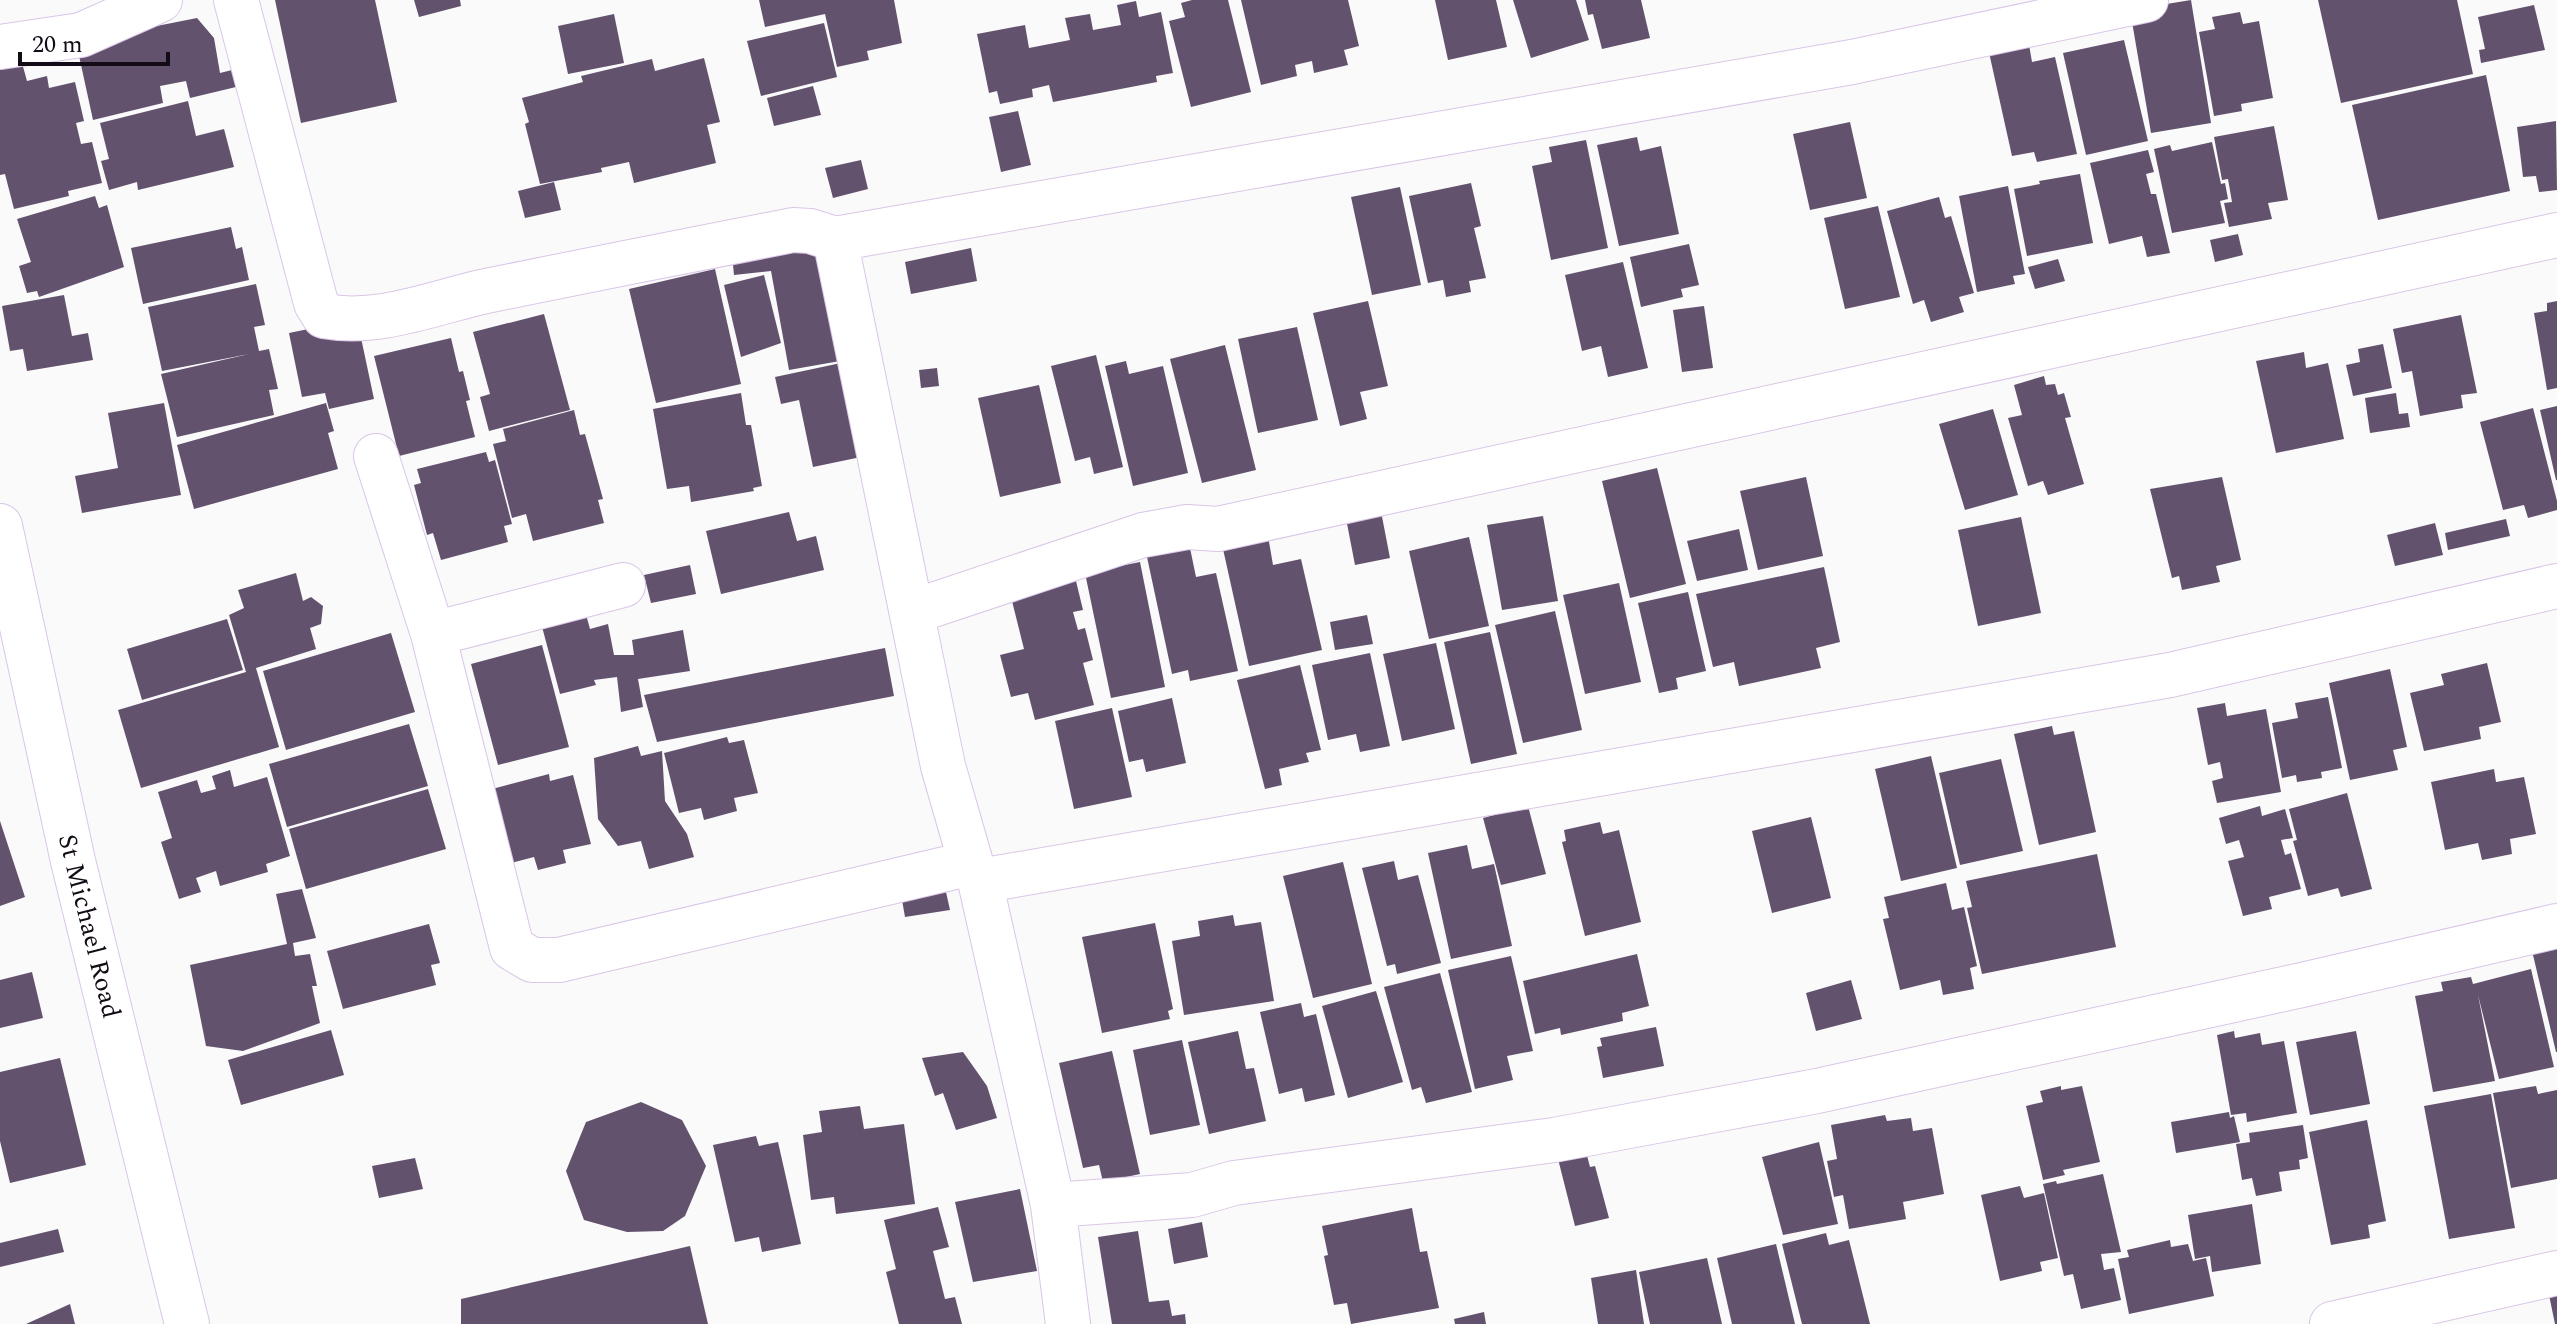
<svg xmlns="http://www.w3.org/2000/svg" width="2557" height="1324" viewBox="0 0 2557 1324" font-family="Spectral,serif">
<rect width="100%" height="100%" fill="#fafafa"/>
<!-- building -->
<path fill="#63526e" d="M275 0H375L397 102 301 123Z
M414 0H460L461 6 419 17Z
M759 0H894L902 43 867 51 869 60 837 67 825 14 765 27Z
M1192 0H1228L1251 92 1191 107 1169 21 1185 17 1181 3Z
M1241 0H1348L1359 46 1344 50 1348 65 1314 73 1312 61 1295 65 1297 76 1261 85Z
M1435 0H1496L1507 47 1448 60Z
M1513 0H1576L1589 40 1531 58Z
M1585 0H1641L1650 38 1602 49 1593 14 1588 15Z
M2191 0 2211 123 2151 133 2130 10Z
M2318 0H2457L2473 74 2341 103Z
M1136 1 1139 17 1161 12 1173 73 1156 76 1157 82 1053 102 1049 85 1032 89 1033 97 1000 104 997 91 989 93 977 34 1025 25 1029 48 1070 40 1065 18 1090 14 1093 30 1121 25 1117 5Z
M2534 5 2545 50 2481 63 2479 50 2485 49 2478 17Z
M2240 12 2243 24 2259 21 2273 98 2241 104 2242 111 2214 116 2199 32 2215 29 2212 17Z
M614 14 624 63 568 74 558 26Z
M197 18 214 38 220 73 232 70 236 87 190 98 186 81 160 86 163 103 93 120 76 42Z
M824 23 837 77 761 96 747 41Z
M2028 39 2032 62 2055 57 2077 154 2037 162 2034 152 2012 156 1988 48Z
M2124 40 2148 141 2086 155 2063 53Z
M17 45 27 81 47 76 49 88 75 82 84 121 76 123 81 144 92 142 102 183 68 191 69 196 14 209 5 174 0 175V49Z
M704 58 720 122 707 125 716 163 634 183 629 162 601 168 602 172 540 184 525 124 529 122 522 98 583 82 581 76 652 59 655 71Z
M2486 75 2510 191 2378 220 2352 105Z
M813 86 821 115 774 126 767 98Z
M188 101 196 136 224 129 234 167 138 190 137 182 109 190 101 161 109 159 100 123Z
M1018 111 1031 165 1001 172 989 117Z
M2556 121 2557 190 2539 192 2536 176 2523 177 2517 127Z
M1850 122 1867 198 1810 210 1793 134Z
M2274 126 2288 200 2268 203 2272 219 2229 227 2224 203 2232 202 2228 179 2222 180 2214 137Z
M1637 137 1640 151 1661 146 1679 234 1619 246 1597 145Z
M1586 140 1608 248 1551 260 1532 166 1552 162 1549 147Z
M2212 142 2221 184 2225 183 2228 199 2220 201 2225 223 2172 233 2154 149 2170 145 2172 151Z
M2148 150 2154 172 2146 174 2151 194H2156L2170 253 2147 257 2142 236 2109 244 2090 163Z
M861 160 868 189 833 198 825 168Z
M2080 174 2093 243 2027 256 2014 189 2040 184 2039 181Z
M554 182 561 210 525 218 518 191Z
M1471 183 1481 226 1474 228 1486 278 1469 281 1471 292 1446 297 1443 280 1428 283 1409 196Z
M2008 186 2025 274 2013 276 2015 284 1977 292 1959 196Z
M1400 187 1421 285 1372 295 1351 197Z
M95 196 99 208 107 205 124 267 39 297 37 291 27 293 19 266 31 262 17 219Z
M1939 197 1945 218 1951 216 1974 293 1959 297 1964 312 1931 322 1924 300 1913 304 1887 211Z
M1878 206 1900 297 1845 309 1824 218Z
M231 227 236 249 242 247 249 280 143 304 131 248Z
M2238 234 2243 255 2215 262 2210 240Z
M731 244 817 249 840 361 789 370 771 271 734 275Z
M1689 244 1699 285 1681 289 1683 297 1641 307 1630 257Z
M971 248 977 281 911 294 905 262Z
M2058 259 2065 281 2035 289 2028 267Z
M1623 262 1648 368 1608 377 1601 346 1582 351 1565 275Z
M715 269 741 384 656 403 629 289Z
M764 275 781 343 741 357 724 285Z
M256 284 265 325 254 327 259 351 269 349 278 389 269 390 274 415 177 437 161 374 249 354 162 371 148 307Z
M64 295 72 336 88 333 93 360 27 371 23 349 10 351 2 306Z
M1368 301 1388 386 1360 392 1367 419 1340 426 1313 313Z
M2557 301V388L2547 390 2534 313 2547 311V303Z
M1704 306 1713 368 1682 372 1673 310Z
M544 314 570 410 489 431 480 397 490 394 473 332Z
M2461 315 2477 393 2461 395 2463 408 2420 416 2412 371 2402 373 2393 329Z
M357 319 374 399 329 409 325 393 302 397 289 333Z
M1297 327 1318 420 1258 433 1238 339Z
M451 338 459 372 463 371 470 400 466 401 475 437 399 456 374 356Z
M2383 344 2392 388 2353 396 2346 365 2360 362 2358 349Z
M1225 345 1256 470 1202 483 1170 359Z
M2304 352 2306 368 2328 363 2344 439 2276 453 2256 361Z
M1096 355 1123 467 1094 474 1090 457 1075 461 1051 366Z
M1126 361 1129 374 1163 366 1188 473 1133 486 1105 366Z
M841 363 861 457 813 467 799 400 781 404 775 377Z
M937 368 939 386 921 388 919 370Z
M2044 376 2046 385 2055 384 2058 395 2064 393 2071 417 2065 418 2084 484 2048 495 2043 481 2028 486 2008 418 2022 415 2014 385Z
M1039 385 1061 483 1000 497 978 398Z
M741 393 746 425H751L762 486 753 488 754 491 691 502 689 486 667 489 653 409Z
M2396 393 2399 414 2408 413 2410 427 2370 433 2365 398Z
M164 403 181 495 82 513 75 476 118 468 108 413Z
M326 403 334 431 328 433 338 469 194 509 177 445Z
M2557 406V480H2556L2540 410Z
M2533 408 2557 501V510L2528 518 2524 505 2503 510 2480 422Z
M1993 409 2018 495 1965 510 1939 424Z
M574 410 580 435 585 434 603 499 598 500 604 523 533 541 526 514 512 518 493 444 506 441 503 429Z
M486 452 489 462 495 460 512 524 504 526 508 542 441 560 433 533 427 535 414 485 421 483 417 469Z
M1657 468 1686 584 1630 598 1602 481Z
M1806 477 1823 556 1758 570 1740 491Z
M2222 477 2241 560 2216 566 2220 582 2182 590 2179 576 2172 578 2150 489Z
M1379 501 1390 558 1355 565 1344 508Z
M789 512 797 541 816 536 824 570 721 594 706 531Z
M1543 516 1558 601 1502 610 1487 525Z
M2021 517 2041 613 1978 626 1958 530Z
M2506 519 2510 536 2448 550 2445 533Z
M2435 523 2443 555 2395 566 2387 535Z
M1739 529 1748 570 1697 581 1687 541Z
M1267 530 1273 565 1301 559 1322 650 1249 666 1221 540Z
M1469 537 1489 626 1429 639 1409 551Z
M1190 548 1196 577 1216 573 1238 671 1190 681 1188 670 1172 674 1147 557Z
M1140 562 1165 687 1111 698 1085 573Z
M690 565 696 594 651 603 644 575Z
M1824 567 1840 642 1816 648 1821 668 1739 686 1734 662 1713 667 1696 594Z
M296 573 303 601 311 597 323 606 321 624 310 628 316 649 256 668 279 747 141 788 118 710 246 672 229 615 244 608 238 590Z
M1076 581 1083 610 1073 612 1078 630 1085 628 1093 660 1083 663 1094 705 1035 720 1028 693 1011 697 1000 655 1024 649 1011 597Z
M1619 583 1641 682 1585 694 1563 595Z
M1688 592 1706 671 1676 678 1678 689 1659 693 1638 603Z
M585 611 590 629 608 624 614 655H634L632 640 683 630 690 671 638 679 643 707 621 712 617 677 594 680 596 685 560 694 541 623Z
M1555 611 1582 730 1523 743 1495 625Z
M1367 615 1373 644 1335 650 1330 622Z
M227 619 243 670 142 700 127 649Z
M1490 632 1517 754 1471 764 1444 642Z
M391 633 415 712 286 750 263 671Z
M1436 643 1455 729 1402 741 1383 654Z
M542 645 569 747 498 765 471 664Z
M885 648 894 696 657 742 644 695Z
M1370 653 1390 746 1360 752 1356 734 1328 740 1312 665Z
M2487 663 2501 722 2479 727 2481 739 2424 751 2410 693 2444 685 2441 674Z
M1300 665 1321 750 1306 753 1309 762 1279 769 1282 785 1265 789 1237 680Z
M2390 669 2407 747 2393 750 2398 770 2350 780 2329 683Z
M2328 697 2342 768 2321 772 2322 778 2297 782 2296 775 2282 778 2272 723 2298 718 2295 703Z
M1172 698 1186 763 1146 772 1143 759 1129 762 1118 711Z
M2225 703 2227 716 2266 709 2281 792 2217 803 2212 781 2223 778 2220 762 2208 765 2197 708Z
M1112 708 1132 797 1074 809 1055 721Z
M409 724 428 786 287 827 269 764Z
M2052 726 2054 735 2074 731 2096 832 2039 845 2014 734Z
M727 737 729 743 744 740 758 793 734 798 737 811 704 820 701 808 679 813 664 753Z
M638 746 641 756 662 751 665 801 687 834 694 857 649 869 641 841 618 846 598 819 594 758Z
M1931 756 1957 868 1901 881 1875 769Z
M2001 759 2023 851 1960 865 1939 773Z
M2494 769 2496 782 2524 777 2536 834 2510 839 2512 854 2482 860 2478 843 2445 850 2431 782Z
M230 770 234 787 267 777 290 856 266 864 268 872 220 886 216 871 196 878 201 892 179 899 161 842 172 838 158 792 197 780 201 793 216 789 212 776Z
M549 774 550 781 573 775 591 844 563 850 566 863 538 870 534 857 511 863 492 789Z
M428 789 446 849 306 889 289 829Z
M2347 793 2372 889 2341 897 2338 888 2308 896 2293 841 2297 840 2289 809Z
M1528 806 1546 874 1501 885 1483 818Z
M2260 806 2262 816 2285 809 2293 838 2281 840 2285 855 2291 853 2301 889 2269 897 2272 909 2243 916 2228 861 2244 857 2239 840 2226 844 2219 818Z
M1811 817 1831 898 1772 913 1752 831Z
M0 821 25 897 0 906Z
M1600 822 1603 834 1619 830 1641 922 1585 936 1562 842 1566 841 1564 830Z
M1467 845 1472 869 1494 864 1512 946 1451 959 1428 853Z
M2097 854 2116 947 1982 974 1967 908 1972 907 1966 881Z
M1394 861 1398 880 1418 875 1441 963 1397 974 1395 964 1387 966 1362 868Z
M1343 862 1372 984 1313 998 1283 876Z
M1946 883 1952 910 1964 907 1977 966 1970 968 1974 989 1943 995 1940 980 1900 990 1883 919 1889 918 1884 897Z
M302 889 316 938 293 943 295 956 310 954 317 986H312L320 1023 243 1051 206 1046 190 965 287 944 276 894Z
M946 892 950 910 905 917 902 900Z
M1233 915 1235 926 1261 922 1274 1001 1184 1015 1172 941 1200 936 1198 921Z
M1155 923 1173 1009 1168 1011 1170 1019 1102 1033 1082 937Z
M429 924 440 963 431 965 436 985 343 1009 327 951Z
M2557 931V1052H2556L2529 938Z
M1637 954 1649 1006 1622 1013 1623 1021 1561 1035 1560 1028 1535 1034 1523 981Z
M1511 956 1533 1051 1507 1056 1513 1080 1475 1089 1448 970Z
M2531 969 2554 1067 2499 1079 2478 995 2495 1081 2433 1092 2415 996 2443 991 2441 982 2471 977 2473 984Z
M32 972 43 1018 0 1028V980Z
M1440 973 1472 1092 1426 1103 1421 1087 1412 1090 1384 987Z
M1851 980 1862 1019 1816 1031 1806 993Z
M1376 991 1403 1082 1348 1098 1322 1006Z
M1301 1003 1304 1017 1316 1014 1335 1095 1305 1102 1302 1088 1279 1094 1260 1012Z
M1656 1027 1664 1066 1603 1078 1597 1047 1602 1046 1600 1038Z
M331 1030 344 1075 241 1105 228 1060Z
M1238 1031 1246 1069 1254 1068 1266 1121 1209 1134 1188 1042Z
M2234 1031 2235 1038 2260 1033 2262 1045 2284 1041 2297 1113 2247 1122 2246 1113 2231 1115 2217 1035Z
M2356 1031 2370 1104 2310 1115 2296 1042Z
M1182 1040 1200 1125 1150 1135 1133 1050Z
M1112 1051 1140 1174 1103 1182 1099 1165 1083 1168 1059 1063Z
M963 1052 987 1086 997 1118 956 1130 943 1093 935 1096 922 1058Z
M60 1058 86 1165 10 1183 0 1141V1072Z
M2061 1086V1090L2082 1086 2100 1162 2063 1170 2065 1175 2043 1180 2026 1106 2043 1102 2040 1091Z
M2536 1086 2538 1094 2557 1090V1179L2511 1188 2493 1093Z
M2491 1094 2515 1228 2449 1239 2424 1106Z
M641 1102 682 1120 706 1166 685 1216 663 1231 627 1232 584 1220 566 1171 586 1122Z
M860 1106 864 1129 904 1124 915 1204 836 1214 834 1197 811 1200 803 1135 822 1132 819 1111Z
M2229 1112 2230 1118 2234 1116 2240 1142 2176 1153 2171 1122Z
M1885 1115 1887 1121 1911 1118 1913 1131 1932 1128 1944 1194 1903 1202 1906 1219 1849 1229 1843 1195 1834 1197 1827 1161 1837 1159 1831 1125Z
M2367 1120 2386 1221 2368 1225 2370 1238 2331 1245 2309 1132Z
M2303 1125 2308 1158 2299 1160 2300 1169 2279 1172 2282 1191 2256 1196 2252 1178 2242 1180 2236 1144 2250 1142 2249 1133Z
M756 1136 759 1146 778 1142 801 1244 762 1252 759 1237 735 1242 713 1145Z
M1819 1142 1838 1224 1783 1235 1762 1157Z
M1584 1144 1590 1167 1595 1166 1609 1218 1575 1226 1556 1151Z
M415 1158 423 1189 379 1198 372 1166Z
M2103 1174 2121 1252 2101 1254 2104 1270 2114 1268 2121 1300 2081 1309 2073 1274 2064 1276 2043 1184 2056 1181 2057 1184Z
M2020 1186 2024 1198 2044 1193 2058 1258 2040 1262 2042 1271 2000 1281 1981 1195Z
M1020 1189 1037 1271 973 1282 955 1202Z
M2252 1204 2261 1264 2212 1272 2210 1256 2195 1259 2188 1215Z
M938 1207 949 1247 933 1251 945 1299 955 1297 962 1324H899L886 1272 896 1269 884 1220Z
M1412 1208 1420 1252 1427 1251 1439 1308 1351 1324 1347 1303 1334 1305 1324 1256 1328 1255 1322 1226Z
M1202 1222 1208 1257 1174 1264 1168 1229Z
M58 1229 64 1252 0 1267V1243Z
M1138 1231 1149 1302 1169 1300 1172 1316 1185 1314 1186 1324H1112L1098 1237Z
M1826 1233 1829 1245 1849 1240 1870 1324H1802L1782 1244Z
M2170 1240 2171 1247 2188 1244 2193 1261 2206 1258 2214 1296 2129 1314 2118 1259 2129 1257 2127 1250Z
M1776 1244 1795 1324H1732L1717 1258Z
M690 1246 708 1324H461V1299Z
M1707 1258 1722 1324H1650L1639 1272Z
M1636 1270 1644 1324H1598L1591 1278Z
M2557 1294V1324H2555L2549 1295Z
M70 1304 75 1324H26Z
M1484 1312 1486 1324H1455L1454 1319Z"/>
<g fill="none" stroke-linecap="round" stroke-linejoin="round">
<!-- minor casing -->
<g stroke="#dac6e7" stroke-width="46">
<path id="minor" d="M236 0 316 303 324 316C379 326 432 303 486 291 588 270 691 250 793 230L810 231 835 239 943 766 971 863 980 881 1053 1205 1068 1324
M0 47 81 35 160 0
M835 239 1852 62 2146 0
M376 456 433 634 512 948 532 960H559L971 863
M0 526 73 861 187 1324
M912 612 1143 535 1187 527 1218 529 2557 235
M433 634 623 585
M980 881 2170 675 2557 586
M1053 1205 1192 1195 1234 1183 1554 1140 1817 1091 2302 985 2557 926
M2332 1324 2557 1273"/>
</g>
<!-- minor -->
<use href="#minor" stroke="#fff" stroke-width="44"/>
</g>
<g text-anchor="middle" stroke-width="8" stroke-linejoin="round" paint-order="stroke">
<!-- street labels -->
<g font-size="26" fill="#130c17" stroke="#fff">
<text transform="translate(90 926) rotate(76)" y="9">St Michael Road</text>
</g>
</g>
<!-- scale -->
<path d="M20 52v12h148v-12" fill="none" stroke="#130c17" stroke-width="4"/>
<text x="32" y="52" font-size="24" fill="#130c17" stroke="#ffffff" stroke-width="6" paint-order="stroke">20 m</text>
</svg>
